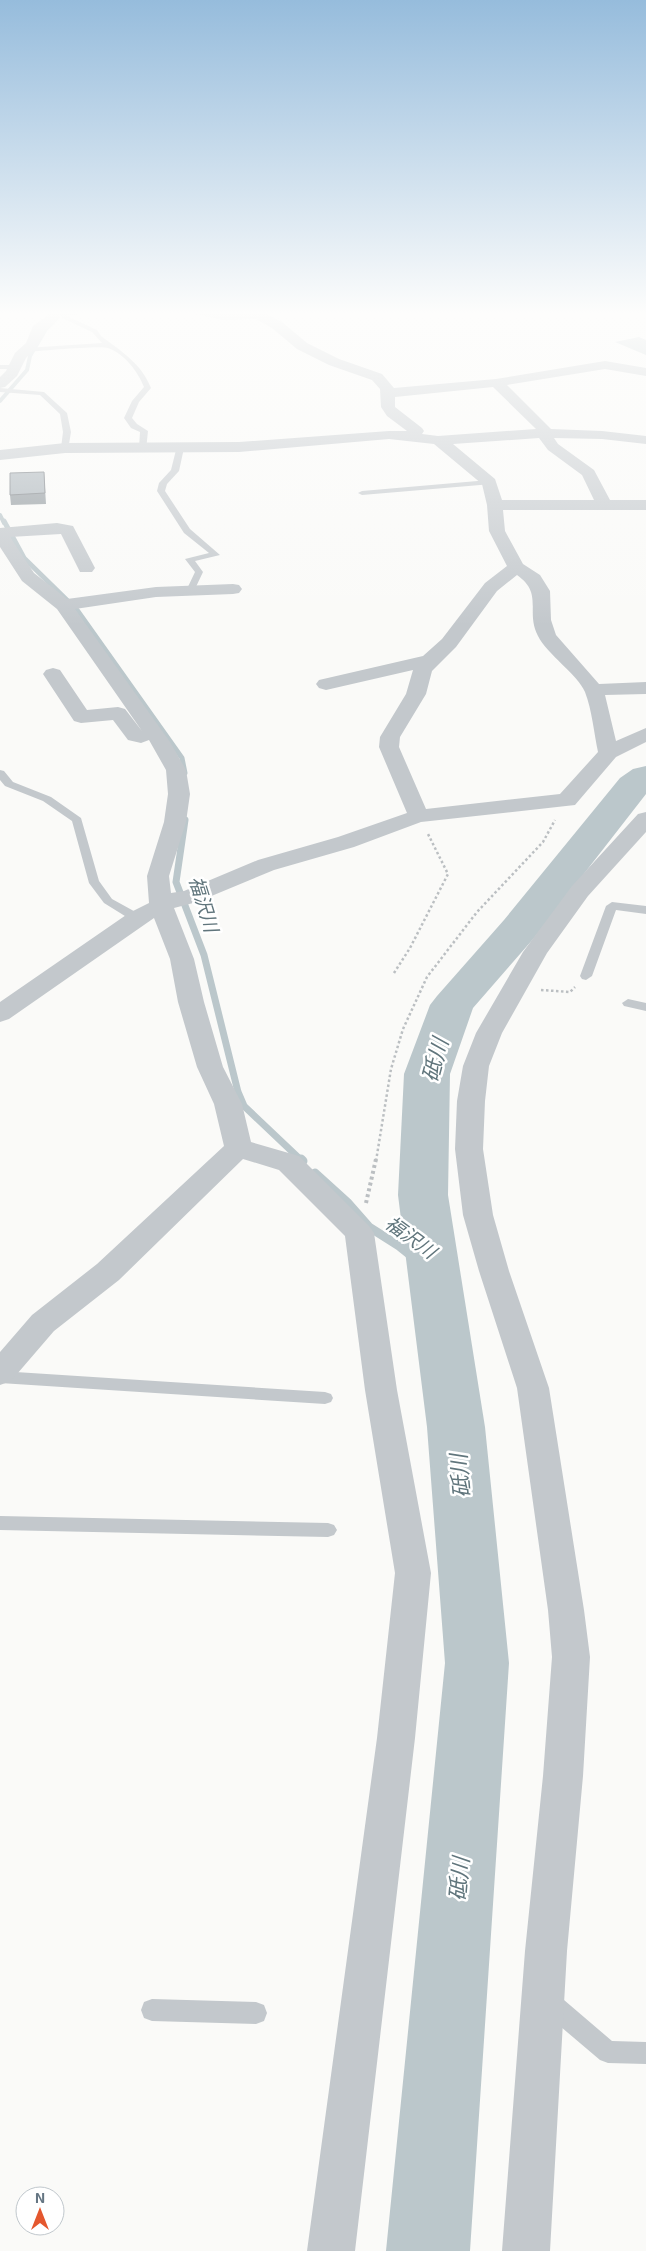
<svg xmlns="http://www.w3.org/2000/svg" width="646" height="2251" viewBox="0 0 646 2251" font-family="'Exo 2','Noto Sans JP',sans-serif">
<rect width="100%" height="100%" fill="#fafaf8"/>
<!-- water -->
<path fill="#bbc7cb" d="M639 337 646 340V355L615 342Z"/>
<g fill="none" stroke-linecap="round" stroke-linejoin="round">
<!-- stream-far3 -->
<path stroke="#bbc7cb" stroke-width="4" d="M0 401 27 370 30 356 46 329 58 317 57 311
M0 515 4 523"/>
<!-- stream-far2 -->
<path stroke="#bbc7cb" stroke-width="5" d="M4 521 24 558 77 610 182 758 185 773"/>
<!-- stream-far1 -->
<path stroke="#bbc7cb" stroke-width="7" d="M185 820 176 882 204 955 238 1092 244 1106 302 1161"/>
<!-- stream -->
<path stroke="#bbc7cb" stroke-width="9" d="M301 1159 303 1161
M315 1173 347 1202 369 1227 399 1246 433 1273"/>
<!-- river -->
<path fill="#bbc7cb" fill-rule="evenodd" d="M646 766V794L534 938 473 1008 450 1074 448 1195 485 1427 509 1663 470 2251H386L445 1663 427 1427 398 1195 404 1074 430 1005 437 996 504 920 620 778 633 769Z"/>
<!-- path-far1 -->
<path stroke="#bbbfc2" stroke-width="2.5" stroke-dasharray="2.5 2.5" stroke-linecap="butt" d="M394 973 410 948 448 874 428 834
M541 990 570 992 575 987
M376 1161 391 1069 403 1029 427 977 477 912 543 842 555 820"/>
<!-- path -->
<path stroke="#bbbfc2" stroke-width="4" stroke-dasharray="3 3" stroke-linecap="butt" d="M366 1203 376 1159"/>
<!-- lane -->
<path fill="#c3c8cc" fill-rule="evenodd" d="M63 311H67V316L97 330 101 336C122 352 141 363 151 388L139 402 132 418 137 424 148 431 146 450 139 448 140 432 131 428 124 418 132 401 144 387C138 372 125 354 108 348 101 345 39 351 26 352L23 350 26 348 102 343 92 332 62 318Z
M0 365H15L18 367 15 369H0Z
M0 388 44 392 67 413 71 432 68 450 61 448 63 432 60 414 40 395 0 392Z
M177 446 184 448 179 471 167 484 165 491 190 529 220 555 195 561 203 572 194 591 190 594 186 591 195 572 185 559 209 553 184 533 157 491 159 483 171 470Z
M489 480 493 482 492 484 362 495 358 493 362 491Z
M0 770 4 771 13 782 51 797 81 818 99 881 112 899 141 915 143 918 141 921H133L104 903 89 883 72 821 43 801 5 786 0 780Z
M612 902 646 906V914L616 910 592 976 586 980 582 979 580 976 606 906Z
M628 999 646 1003V1011L624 1006 622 1003Z
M0 1371 325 1392 331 1394 333 1398 331 1402 325 1404 0 1383Z
M0 1516 328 1523 334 1525 337 1530 334 1535 328 1537 0 1530Z
M549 1991 557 1994 612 2041 646 2042V2064L608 2063 600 2060 541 2010 538 2002 541 1994Z
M152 1999 256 2002 264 2005 267 2013 264 2021 256 2024 152 2021 144 2018 141 2010 144 2002Z"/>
<!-- street -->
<path fill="#c3c8cc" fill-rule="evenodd" d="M49 311H83L77 315 58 316 54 324 44 331 39 344 26 358 17 376 5 387 0 388V377L6 371 15 353 26 343 33 326 44 318Z
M193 311H261L282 322 307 343 339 359 382 374 394 388 496 379 605 361 646 368V376L605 369 507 385 551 429 602 431 646 436V444L602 439 554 438 558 444 594 470 610 500H646V510H503L505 531 523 564 540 575 550 591 551 620 556 635 599 684 646 682V694L605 695 616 741 646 728V742L616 757 575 805 421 822 354 847 274 870 197 902 174 908 194 959 204 1002 223 1067 242 1104 251 1142 299 1156 369 1226 374 1233 397 1390 431 1573 415 1738 355 2251H307L377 1738 395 1573 365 1390 345 1236 279 1170 243 1159 119 1280 54 1331 11 1381 0 1385V1352L32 1315 97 1264 224 1146 214 1104 197 1067 178 1002 170 959 154 918 9 1019 0 1022V1002L129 913 149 903 147 876 164 822 168 794 166 770 149 740 141 743 128 740 113 720 81 723 74 721 43 674 46 670 53 668 60 670 87 710 118 707 125 709 142 731 57 609 22 581 0 547V528L57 523 73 526 95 568 92 572H80L61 534 10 537 34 573 67 599 156 587 233 584 239 585 242 589 239 593 233 594 156 597 75 609 170 742 186 770 190 794 186 822 169 876 171 893 184 891 258 860 338 837 407 813 379 747 380 737 406 694 413 670 326 690 319 688 316 684 319 680 423 656 442 639 485 583 507 566 489 531 487 505 482 484 434 444 389 439 239 452 65 453 0 460V450L65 443 239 442 389 431H407L387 416 381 407 380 389 372 380 329 365 297 349 272 328 256 319 223 320 195 314ZM493 387 536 429 438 436 422 434 424 431 422 428 395 407V397ZM539 438 548 450 582 475 594 500H502L495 479 453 444ZM517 575C544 594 525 611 538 636 547 654 578 675 585 692 592 710 594 733 598 752L560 794 426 809 399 747 400 737 426 694 432 671 456 647 497 591Z
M646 812V832L588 896 547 953 502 1033 489 1066 485 1101 483 1149 493 1215 509 1271 549 1388 584 1610 590 1657 583 1776 567 1951 550 2251H502L525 1951 543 1776 552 1657 548 1610 517 1388 479 1271 463 1215 455 1149 457 1101 463 1066 476 1033 523 952 572 886 638 814Z"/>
</g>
<!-- wall -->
<path fill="#929a9f" d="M44 472 46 504 11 505 10 495Z"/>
<!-- building -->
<path fill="#aab3b9" stroke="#777d82" d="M44 472 45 493 10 495V473Z"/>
<!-- sky -->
<linearGradient id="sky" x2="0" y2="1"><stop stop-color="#96bcdc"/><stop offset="0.5" stop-color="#fdfdfc"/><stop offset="1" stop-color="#fdfdfc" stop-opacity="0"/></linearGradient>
<rect width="646" height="626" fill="url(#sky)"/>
<g text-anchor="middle" stroke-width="5" stroke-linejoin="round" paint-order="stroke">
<!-- water labels -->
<g font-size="19" font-style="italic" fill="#60757c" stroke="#fff">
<text transform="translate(204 904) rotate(73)" y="7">福沢川</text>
<text transform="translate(411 1237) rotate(36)" y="7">福沢川</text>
</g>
<!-- near-water labels -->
<g font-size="22" font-style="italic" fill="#60757c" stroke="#fff">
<text transform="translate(435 1060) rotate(-75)" y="8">砥川</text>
<text transform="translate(460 1476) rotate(-95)" y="8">砥川</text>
<text transform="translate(459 1879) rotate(-85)" y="8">砥川</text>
</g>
</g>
<!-- north arrow -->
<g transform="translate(40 2211)"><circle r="24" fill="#ffffff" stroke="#c1c8cd"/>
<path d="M0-4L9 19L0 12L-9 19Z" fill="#e4572e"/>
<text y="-8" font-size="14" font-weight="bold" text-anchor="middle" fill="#657683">N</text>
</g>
</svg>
